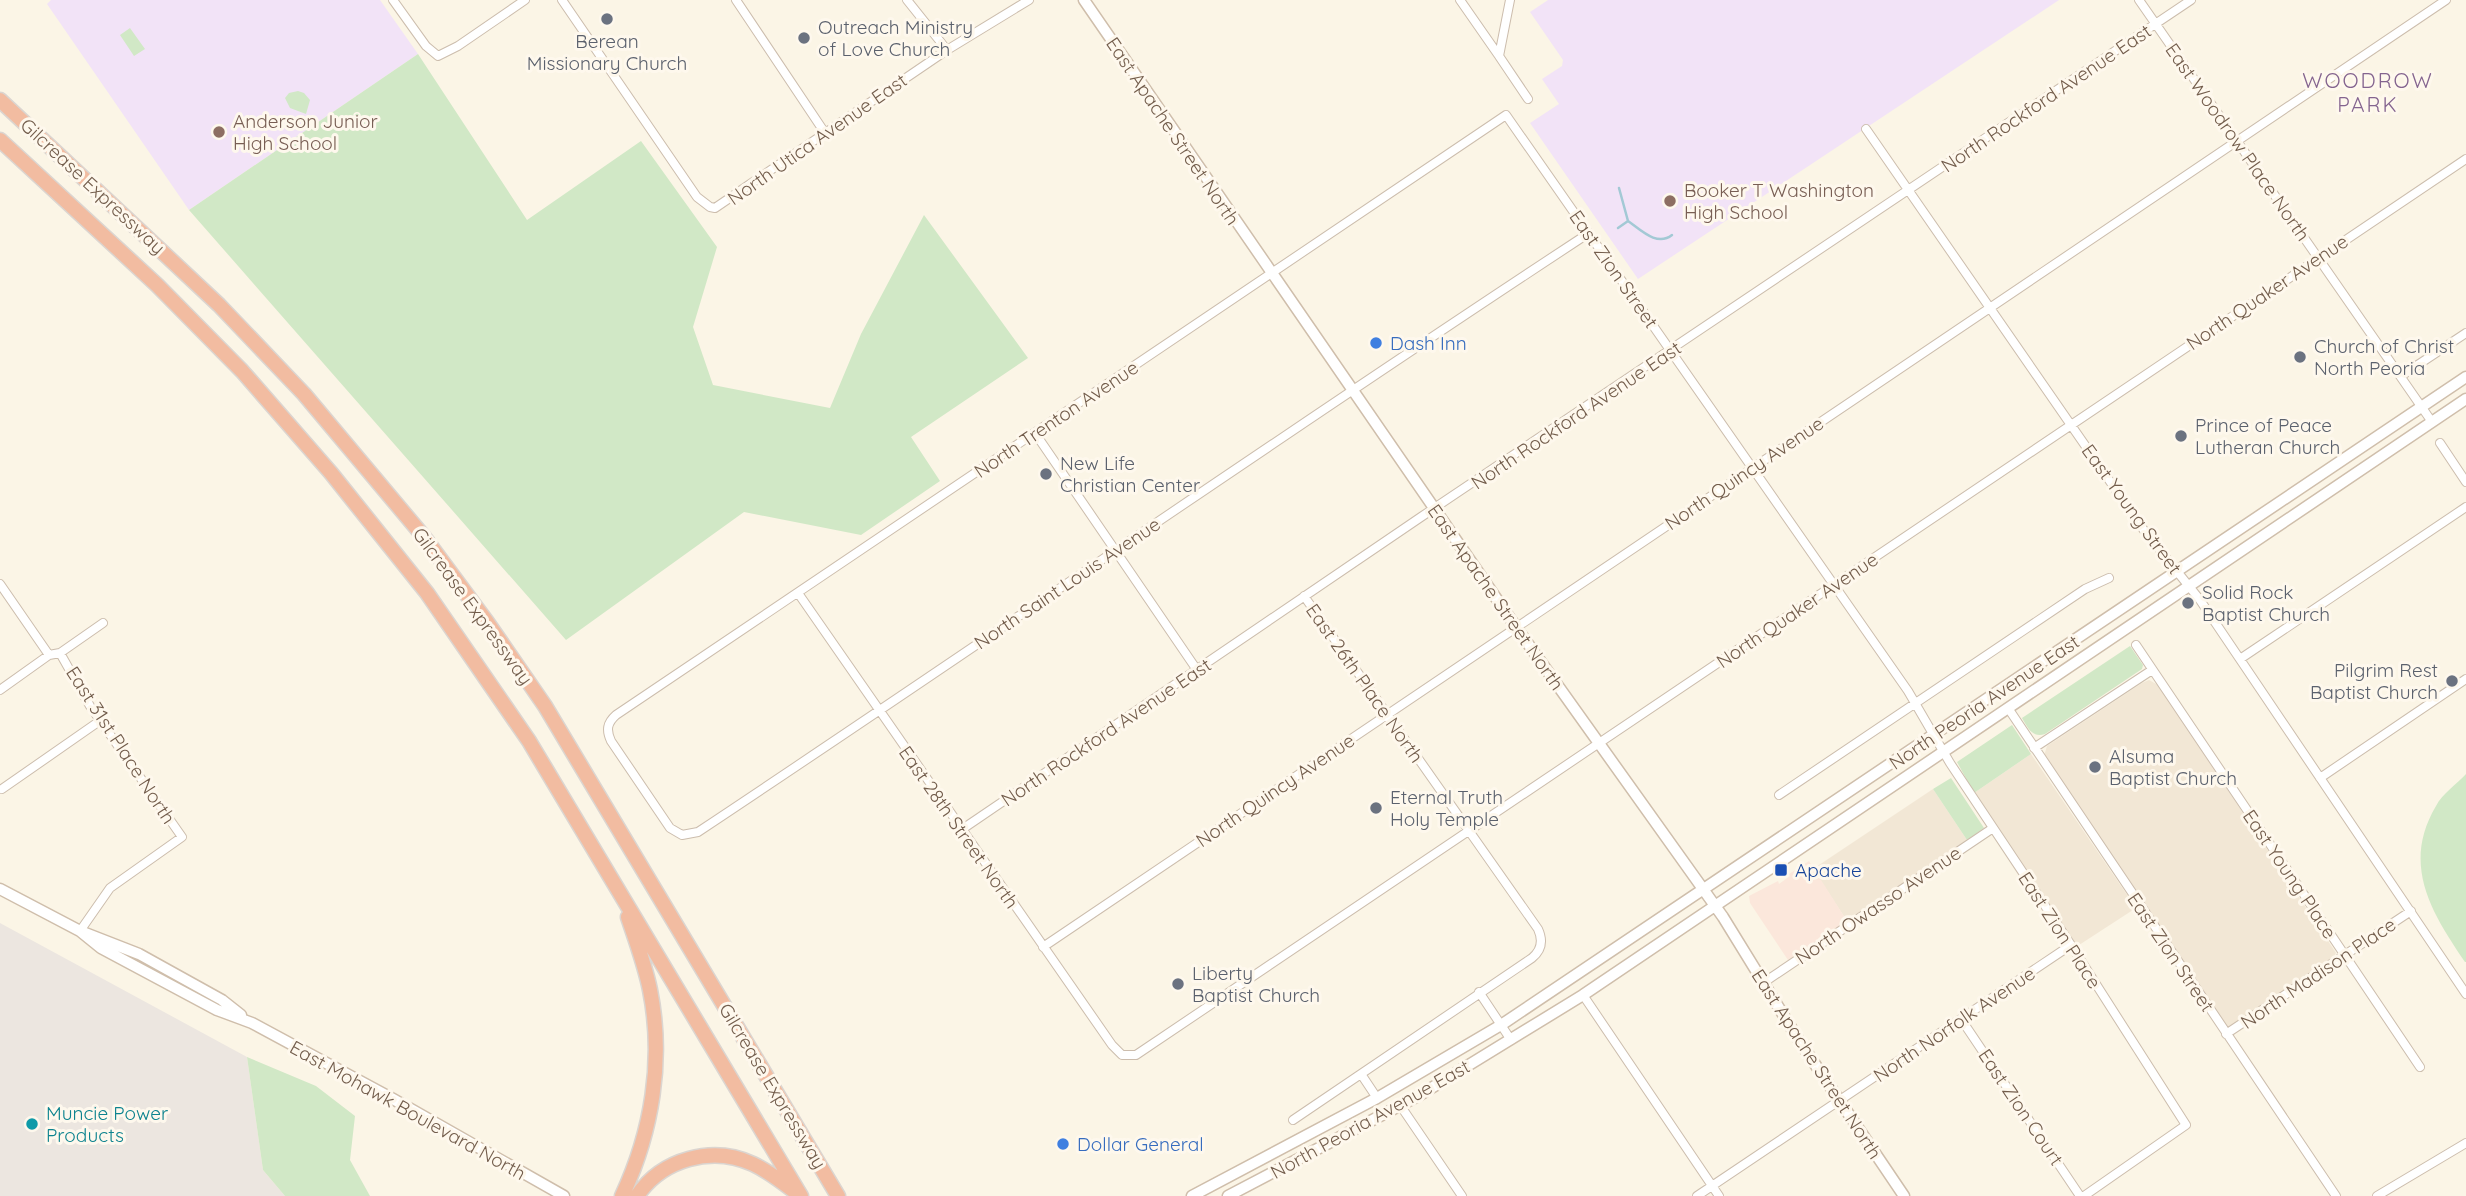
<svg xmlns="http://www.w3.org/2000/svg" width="2466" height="1196" viewBox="0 0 2466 1196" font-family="Quicksand,sans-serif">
<rect width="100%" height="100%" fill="#fbf5e6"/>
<!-- residential -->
<path fill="#f2e7d5" d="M2149 680 2158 685 2336 953 2331 960 2229 1027 2226 1026 2044 756 2047 746 2142 683Z
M2031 754 2136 908 2076 947 1974 793Z
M1933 789 1967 840 1847 921 1813 869Z"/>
<!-- commercial -->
<path fill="#fbe7db" d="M1809 861 1847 921 1788 960 1750 903 1749 896 1778 881 1779 884 1790 876 1789 874Z"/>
<!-- industrial -->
<path fill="#ece6e0" d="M0 923 247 1057 263 1170 285 1196H0Z"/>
<!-- education -->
<path fill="#f2e3f7" d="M51 0H380L418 54 189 210 47 4Z
M1548 0H2059L1638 279 1530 123 1559 104 1542 79 1562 66 1563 60 1530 12Z"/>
<!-- green -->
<path fill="#d1e8c6" d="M130 28 145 49 134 56 120 35Z
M418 54 527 220 641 141 717 247 693 327 713 385 830 408 861 334 924 215 1028 358 911 437 940 481 861 535 744 512 566 640 189 210Z
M298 91 304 93 310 100 306 114 290 108 285 98 289 93Z
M2130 646 2143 665 2142 669 2045 734C2032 738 2028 728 2022 718Z
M2012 725 2031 754 1974 793 1957 762Z
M2466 774V962H2465C2432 913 2401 865 2436 806 2442 794 2457 784 2466 774Z
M1951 778 1984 828 1967 840 1933 789Z
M247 1057 316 1086 355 1116 350 1160 370 1196H285L263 1170Z"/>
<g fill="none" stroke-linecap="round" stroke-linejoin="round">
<!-- stream -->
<path stroke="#a3c9d5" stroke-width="2.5" d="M1619 188 1628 221
M1618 228 1628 221C1641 230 1657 247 1672 235"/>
<!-- street casing -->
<g stroke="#ccbdad" stroke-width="10">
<path id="street" d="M393 0 426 46 438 56 458 46 525 0
M562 0 697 197 710 207 715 208 947 50 1029 0
M736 0 825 133
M907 0 947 50
M1460 0 1499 56
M1510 0 1499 56 1528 99
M2139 0 2432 422
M1866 129 2143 529 2200 600 2466 994
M1589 233C1290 429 996 634 698 832L682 835 670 828 611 741C606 730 607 723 616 715L1506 115 1908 691 1950 763 2071 945 2186 1125 2084 1196
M2401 376 2466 333
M1035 433 1197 670
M2440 443 2466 482
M0 584 49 655
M798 593 1112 1045 1122 1055H1136L2466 159
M2136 645 2420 1067
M60 653 90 706 182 837 110 888 80 931
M2240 659 2466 507
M0 690 49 655 60 653 103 623
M2008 708 2336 1196
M2034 748 2152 670
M2320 778 2466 679
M2 789 101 720
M1779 795 2085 589 2109 578
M961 830 1421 517 2191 0
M1043 947 2446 0
M1763 983 1993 828
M1479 992 1511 1040
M1583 995 1719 1196
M1961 1019 2080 1196
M2226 1034 2411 911
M1361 1074 1377 1098
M1400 1105 1462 1196
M1293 1120 1532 958C1542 950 1543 940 1538 929L1304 596
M1697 1196 2071 945
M2377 1196 2466 1143"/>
</g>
<!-- secondary casing -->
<g stroke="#cfbeab" stroke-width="13">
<path id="secondary" d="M1084 0 1516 627 1723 917 1800 1042 1904 1196
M0 889 80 931 139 954 222 1000 241 1015
M80 931 101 948 217 1010 252 1023 393 1099 564 1196
M1192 1196 1377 1098 1501 1025 2466 377
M1228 1196 1420 1095 1583 995 2466 399"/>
</g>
<!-- highway casing -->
<g stroke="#dbd5d0" stroke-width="17">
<path id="highway" d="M0 100 219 305 304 394 424 537 487 622 545 706 838 1196
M0 140 157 285 242 371 331 473 427 593 529 741 801 1196
M622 1196C652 1132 664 1060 650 990 645 965 636 941 628 917
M637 1196C662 1159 712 1145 753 1164 768 1171 781 1181 794 1191"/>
</g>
<!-- street -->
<use href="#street" stroke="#fff" stroke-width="8"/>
<!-- secondary -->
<use href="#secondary" stroke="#fff" stroke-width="10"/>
<!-- highway -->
<use href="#highway" stroke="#f2bca1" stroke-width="14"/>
</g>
<!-- markers -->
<g fill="#6b7280" stroke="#fef8ed" stroke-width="2.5">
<circle cx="607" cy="19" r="7"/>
<circle cx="804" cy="38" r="7"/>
<circle cx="2300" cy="357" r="7"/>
<circle cx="2181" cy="436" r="7"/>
<circle cx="1046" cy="474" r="7"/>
<circle cx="2188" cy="603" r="7"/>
<circle cx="2452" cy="681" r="7"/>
<circle cx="2095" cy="767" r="7"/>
<circle cx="1376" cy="808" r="7"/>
<circle cx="1178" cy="984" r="7"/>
</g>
<g fill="#8d6e63" stroke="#fef8ed" stroke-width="2.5">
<circle cx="219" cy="132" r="7"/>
<circle cx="1670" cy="201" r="7"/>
</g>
<g fill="#3f7fe0" stroke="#fef8ed" stroke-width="2.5">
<circle cx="1376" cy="343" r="7"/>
<circle cx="1063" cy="1144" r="7"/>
</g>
<rect fill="#1a4fb4" stroke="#fef8ed" stroke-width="2.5" x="1774" y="863" width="14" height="14" rx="3.5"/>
<circle fill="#0f9aa8" stroke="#fef8ed" stroke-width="2.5" cx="32" cy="1124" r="7"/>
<g text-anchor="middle" stroke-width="6" stroke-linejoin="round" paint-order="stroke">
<!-- worship labels -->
<g font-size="19" fill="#5b616d" stroke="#fef8ed" text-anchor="start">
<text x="818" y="34">Outreach Ministry<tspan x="818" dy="22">of Love Church</tspan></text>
<text x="607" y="48" text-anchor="middle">Berean<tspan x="607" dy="22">Missionary Church</tspan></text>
<text x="2314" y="353">Church of Christ<tspan x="2314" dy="22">North Peoria</tspan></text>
<text x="2195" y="432">Prince of Peace<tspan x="2195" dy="22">Lutheran Church</tspan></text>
<text x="1060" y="470">New Life<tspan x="1060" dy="22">Christian Center</tspan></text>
<text x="2202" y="599">Solid Rock<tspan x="2202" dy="22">Baptist Church</tspan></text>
<text x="2438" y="677" text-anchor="end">Pilgrim Rest<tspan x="2438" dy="22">Baptist Church</tspan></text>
<text x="2109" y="763">Alsuma<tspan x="2109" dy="22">Baptist Church</tspan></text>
<text x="1390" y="804">Eternal Truth<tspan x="1390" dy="22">Holy Temple</tspan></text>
<text x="1192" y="980">Liberty<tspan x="1192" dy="22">Baptist Church</tspan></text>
</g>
<!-- street labels -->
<g font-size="19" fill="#735d4c" stroke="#fef8ed">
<text transform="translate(2046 98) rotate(-34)" y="7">North Rockford Avenue East</text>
<text transform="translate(1173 131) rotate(56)" y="7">East Apache Street North</text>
<text transform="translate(817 139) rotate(-35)" y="7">North Utica Avenue East</text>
<text transform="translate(2238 142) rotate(55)" y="7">East Woodrow Place North</text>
<text transform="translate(93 186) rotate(43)" y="7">Gilcrease Expressway</text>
<text transform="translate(1614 269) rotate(55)" y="7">East Zion Street</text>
<text transform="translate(2267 292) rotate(-34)" y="7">North Quaker Avenue</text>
<text transform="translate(1576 415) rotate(-34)" y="7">North Rockford Avenue East</text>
<text transform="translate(1056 419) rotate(-34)" y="7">North Trenton Avenue</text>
<text transform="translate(1744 473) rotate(-34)" y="7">North Quincy Avenue</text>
<text transform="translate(2132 509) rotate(54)" y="7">East Young Street</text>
<text transform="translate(1067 583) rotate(-34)" y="7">North Saint Louis Avenue</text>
<text transform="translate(1496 597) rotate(55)" y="7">East Apache Street North</text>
<text transform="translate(473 606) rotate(54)" y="7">Gilcrease Expressway</text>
<text transform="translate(1797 610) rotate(-34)" y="7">North Quaker Avenue</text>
<text transform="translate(1365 683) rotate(55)" y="7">East 26th Place North</text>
<text transform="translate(1984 702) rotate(-34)" y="7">North Peoria Avenue East</text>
<text transform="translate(1106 732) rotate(-34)" y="7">North Rockford Avenue East</text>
<text transform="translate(121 745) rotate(57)" y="7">East 31st Place North</text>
<text transform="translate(1275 790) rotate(-34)" y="7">North Quincy Avenue</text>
<text transform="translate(959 827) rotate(55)" y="7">East 28th Street North</text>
<text transform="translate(2290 874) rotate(56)" y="7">East Young Place</text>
<text transform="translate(1878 905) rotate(-34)" y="7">North Owasso Avenue</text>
<text transform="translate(2060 930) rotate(57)" y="7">East Zion Place</text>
<text transform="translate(2171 952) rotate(56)" y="7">East Zion Street</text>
<text transform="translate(2318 973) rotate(-34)" y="7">North Madison Place</text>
<text transform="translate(1954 1024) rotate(-34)" y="7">North Norfolk Avenue</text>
<text transform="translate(1817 1064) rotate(57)" y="7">East Apache Street North</text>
<text transform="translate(773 1086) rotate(59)" y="7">Gilcrease Expressway</text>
<text transform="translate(2021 1107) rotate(56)" y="7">East Zion Court</text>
<text transform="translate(408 1110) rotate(29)" y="7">East Mohawk Boulevard North</text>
<text transform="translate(1370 1119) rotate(-29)" y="7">North Peoria Avenue East</text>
</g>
<!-- education labels -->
<g font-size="19" fill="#785e54" stroke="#fef8ed" text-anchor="start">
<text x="233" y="128">Anderson Junior<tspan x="233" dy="22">High School</tspan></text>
<text x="1684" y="197">Booker T Washington<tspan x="1684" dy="22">High School</tspan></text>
</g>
<!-- shop labels -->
<g font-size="19" fill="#366cbe" stroke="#fef8ed" text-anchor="start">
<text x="1390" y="350">Dash Inn</text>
<text x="1077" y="1151">Dollar General</text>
</g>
<!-- transit labels -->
<g font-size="19" fill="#164399" stroke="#fef8ed" text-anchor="start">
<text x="1795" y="877">Apache</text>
</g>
<!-- culture labels -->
<g font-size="19" fill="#0d838f" stroke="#fef8ed" text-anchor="start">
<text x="46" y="1120">Muncie Power<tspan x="46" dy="22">Products</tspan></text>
</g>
<!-- neighbourhood labels -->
<g font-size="21" letter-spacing="2" fill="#84648f" stroke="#fef8ed">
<text x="2368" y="88">WOODROW<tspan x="2368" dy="24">PARK</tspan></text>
</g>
</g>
</svg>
